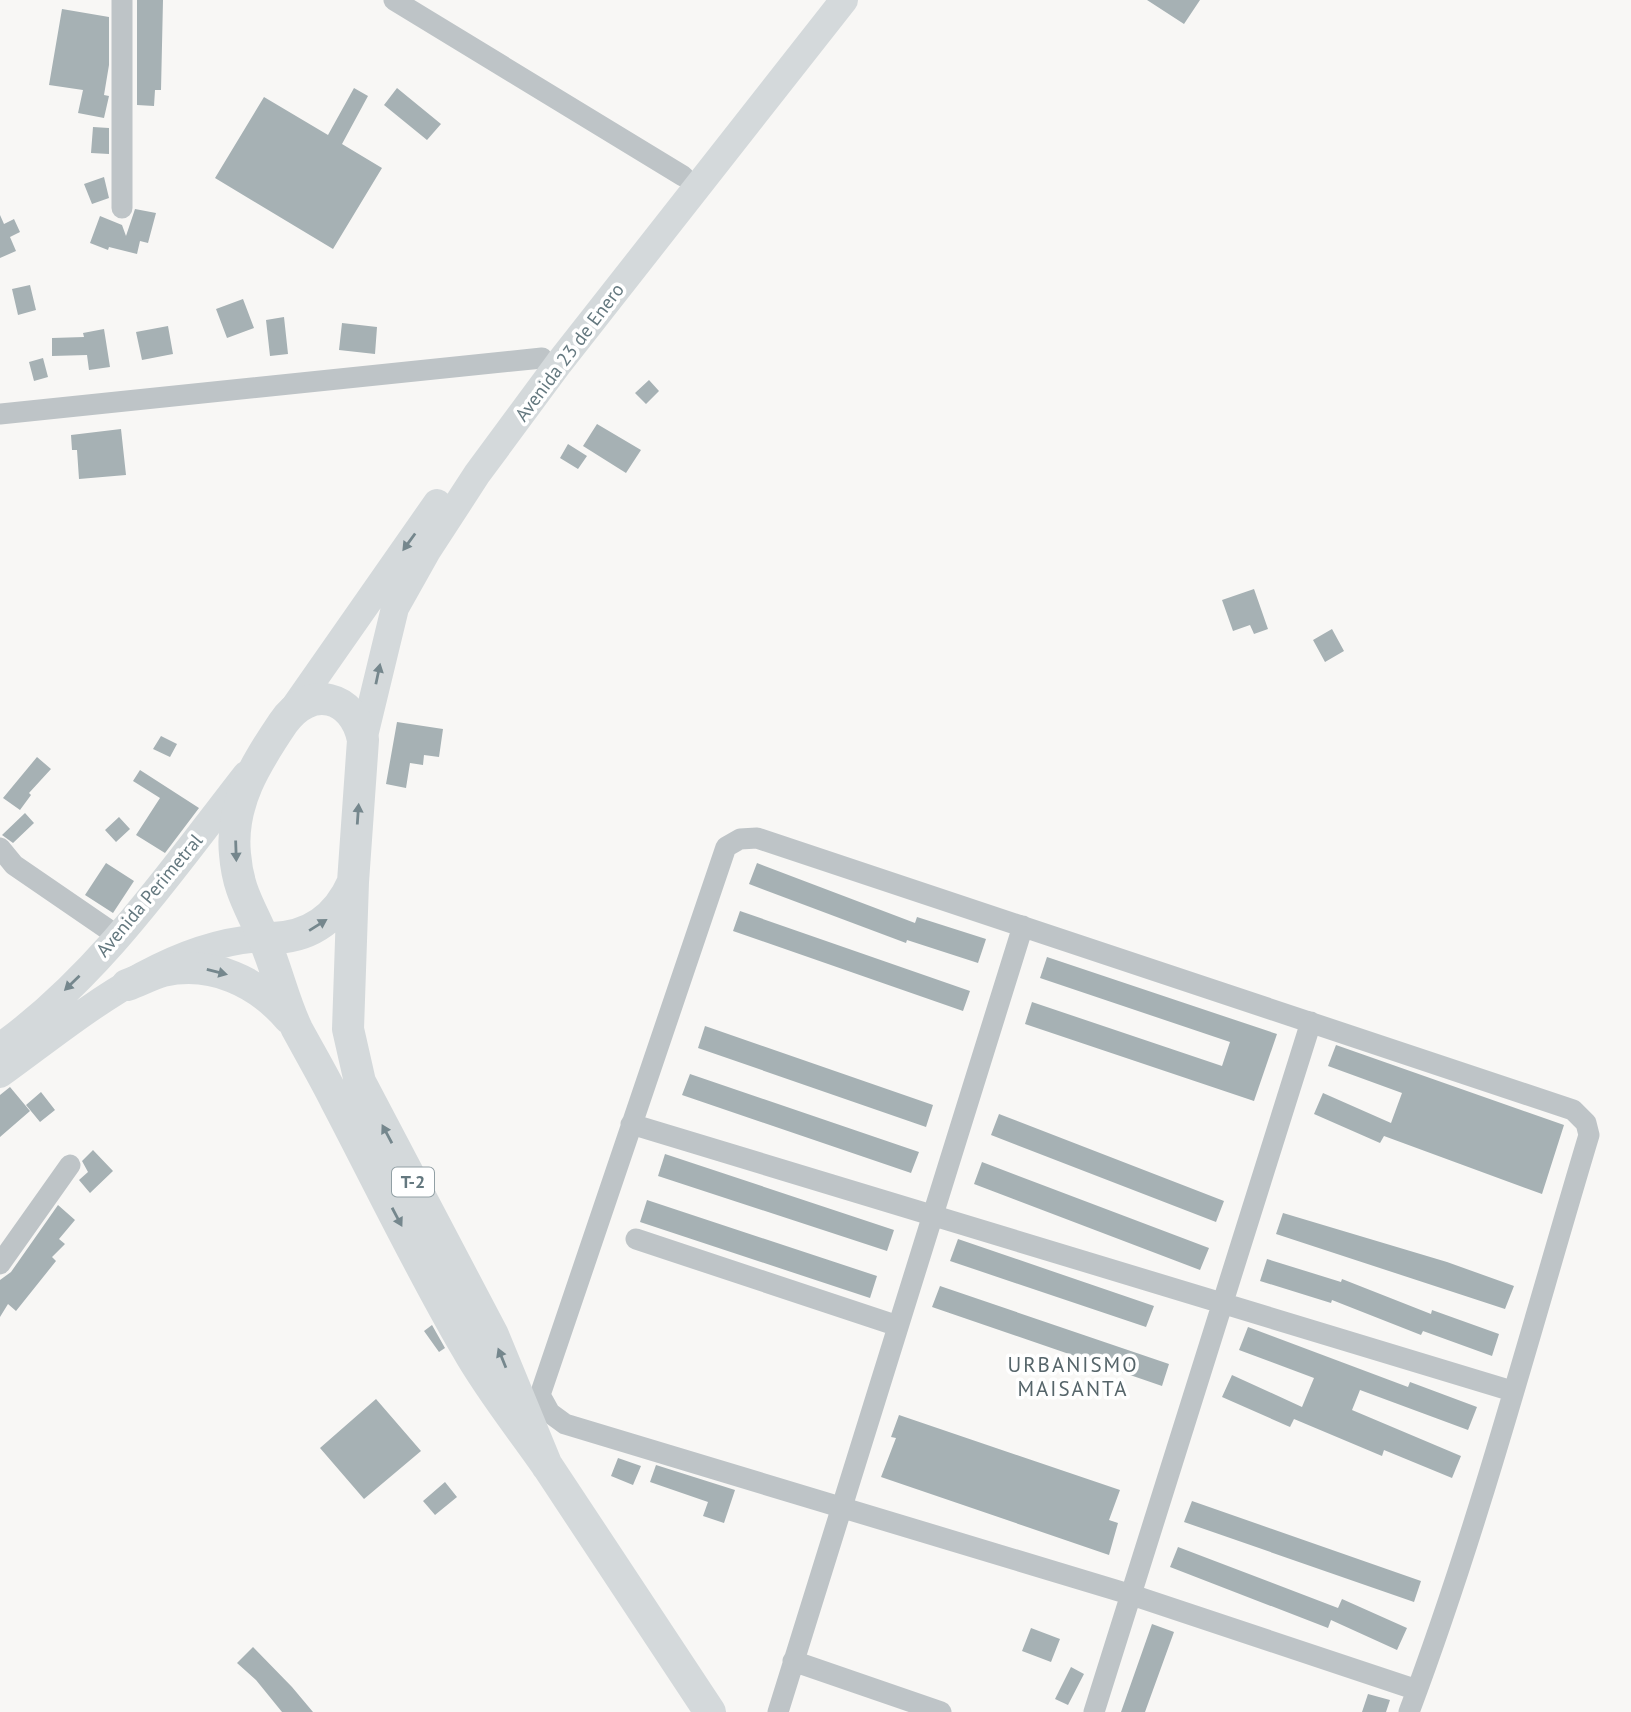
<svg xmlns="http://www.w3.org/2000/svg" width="1631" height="1712" viewBox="0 0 1631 1712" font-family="'PT Sans',sans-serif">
<rect width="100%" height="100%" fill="#f8f7f5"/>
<!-- building -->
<path fill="#a6b1b4" d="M137 0H163L161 90H155L154 106 137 105Z
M1147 0H1200L1184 24Z
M62 9 109 17V65L104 95 109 96 104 118 78 113 83 90 49 85Z
M354 88 368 96 342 144 382 168 333 249 215 178 264 97 328 135Z
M397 88 441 124 427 140 384 105Z
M93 127 109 128V154L91 153Z
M104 177 109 198 92 204 84 184Z
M135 209 156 213 148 243 140 241 137 254 109 247 108 250 90 243 100 216 122 225 126 236Z
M0 215 4 224 14 219 20 232 10 237 16 251 0 258Z
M30 285 36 310 18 315 12 289Z
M243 299 254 328 227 338 216 309Z
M284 317 288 354 270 356 266 320Z
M342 323 377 327 375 354 339 350Z
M168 326 173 354 142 360 136 332Z
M104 329 110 367 89 370 87 355 52 356V338L84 337 83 333Z
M43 358 48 377 34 381 29 362Z
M649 380 659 391 646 404 635 393Z
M597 424 641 450 626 473 583 446Z
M121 429 126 475 79 479 77 450H72L71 435Z
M568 444 587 456 578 469 560 458Z
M1254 589 1268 629 1254 634 1250 625 1233 631 1222 600Z
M1332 629 1344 651 1325 662 1313 640Z
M397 722 443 729 439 757 424 755 423 765 410 763 406 788 386 784Z
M161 736 177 744 170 757 153 749Z
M37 757 51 769 29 793 31 795 20 810 3 798Z
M140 770 199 808 165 853 136 835 160 798 133 781Z
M25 813 34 823 13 843 2 835Z
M119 817 130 829 116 842 105 830Z
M106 863 134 881 113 913 85 895Z
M757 863 915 923 917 917 986 939 978 963 907 940 906 943 749 884Z
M740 911 970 991 963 1011 733 931Z
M1047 957 1277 1034 1254 1101 1025 1024 1032 1002 1222 1066 1230 1042 1040 978Z
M705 1026 933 1105 926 1127 698 1048Z
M1336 1045 1564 1125 1542 1194 1384 1136 1380 1143 1314 1114 1323 1093 1391 1123 1402 1093 1328 1066Z
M690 1074 919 1152 911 1173 682 1095Z
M10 1087 30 1111 0 1137V1095Z
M41 1092 55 1110 40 1122 26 1105Z
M999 1114 1224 1201 1216 1222 991 1135Z
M93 1150 113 1171 90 1193 79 1180 88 1172 82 1161Z
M665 1154 894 1230 887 1251 658 1176Z
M982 1162 1209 1248 1200 1270 974 1184Z
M647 1200 877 1276 870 1298 640 1222Z
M58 1205 75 1220 59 1239 65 1244 52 1257 56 1261 16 1311 8 1304 0 1317V1280L11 1272Z
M1283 1213 1447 1262 1514 1286 1505 1309 1276 1234Z
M958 1239 1154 1306 1146 1327 950 1261Z
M1267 1259 1341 1282 1342 1279 1431 1314 1432 1310 1499 1334 1492 1356 1423 1331 1421 1335 1332 1300 1331 1303 1260 1281Z
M940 1286 1169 1364 1162 1386 932 1307Z
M432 1325 445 1348 439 1352 424 1331Z
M1248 1327 1408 1387 1410 1382 1477 1407 1468 1430 1360 1390 1352 1410 1461 1456 1452 1478 1384 1450 1382 1456 1294 1419 1290 1427 1222 1397 1232 1375 1302 1407 1314 1378 1239 1350Z
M376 1399 421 1451 364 1499 320 1448Z
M899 1415 1120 1490 1109 1520 1118 1523 1109 1555 881 1477 896 1438 891 1437Z
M618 1458 641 1466 633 1485 611 1476Z
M656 1465 735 1490 724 1523 703 1516 708 1502 650 1482Z
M445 1482 457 1497 435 1515 423 1501Z
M1192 1501 1421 1581 1414 1602 1184 1522Z
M1178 1547 1338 1608 1342 1599 1407 1628 1397 1650 1331 1620 1328 1628 1170 1567Z
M1152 1624 1174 1632 1145 1712H1121Z
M1031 1628 1060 1639 1051 1662 1022 1651Z
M253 1647 292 1687 313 1712H282L256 1680 237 1663Z
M1071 1667 1084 1674 1068 1705 1055 1699Z
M1368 1694 1390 1700 1386 1712H1362Z"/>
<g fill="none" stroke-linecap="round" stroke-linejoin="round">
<!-- minor -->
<path stroke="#bec4c7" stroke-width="21" d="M122 0V208
M394 0 683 176
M0 414 542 358
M0 848 14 865 119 937
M631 1124 1512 1391
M636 1239 898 1326
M0 1264 70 1165
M793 1661 941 1712
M778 1712 1023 926
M1094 1712 1311 1022
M1409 1712C1480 1523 1531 1328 1589 1135L1586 1123 1573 1110 757 838 740 839 726 847 540 1395 550 1413 565 1424 1132 1595 1417 1690"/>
<!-- major -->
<path stroke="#d4d9db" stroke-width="28" d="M291 712 437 503
M363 740 395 608 427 551 477 474 559 363 844 0
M0 1047C100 975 171 871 246 775
M0 1074C79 1017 163 943 264 938"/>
<!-- highway -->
<path stroke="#d4d9db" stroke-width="32" d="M264 938C306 940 336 921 353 882
M127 985C139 981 151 974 163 971 212 960 258 982 289 1018
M547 1466 493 1335 360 1082 348 1029 353 882 363 740C354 695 310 684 283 723 256 763 230 804 235 854 238 893 252 909 265 942 277 970 284 1002 297 1029 310 1053 324 1077 336 1101 379 1183 420 1269 467 1349 490 1390 521 1428 548 1467 602 1549 656 1631 710 1712"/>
</g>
<!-- one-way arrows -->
<defs><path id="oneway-solid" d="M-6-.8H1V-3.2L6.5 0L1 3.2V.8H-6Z" transform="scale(1.75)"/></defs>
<g fill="#75878d">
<use href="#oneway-solid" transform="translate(409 542) rotate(126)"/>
<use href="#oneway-solid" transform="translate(378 674) rotate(-78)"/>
<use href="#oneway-solid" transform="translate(358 814) rotate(-86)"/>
<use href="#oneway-solid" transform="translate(236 851) rotate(88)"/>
<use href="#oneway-solid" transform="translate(318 925) rotate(-32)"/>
<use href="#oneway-solid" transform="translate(217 972) rotate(14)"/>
<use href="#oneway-solid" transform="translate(72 983) rotate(136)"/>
<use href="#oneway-solid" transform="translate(387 1134) rotate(-118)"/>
<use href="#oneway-solid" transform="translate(397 1217) rotate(62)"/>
<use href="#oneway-solid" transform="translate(502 1358) rotate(-112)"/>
</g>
<g text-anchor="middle" stroke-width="7" stroke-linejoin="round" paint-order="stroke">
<!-- shield labels -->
<rect fill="#fff" stroke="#92a0a5" stroke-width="2" x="392" y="1167.5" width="42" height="29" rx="5"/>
<g font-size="18" font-weight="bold" fill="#64787f">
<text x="413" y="1188">T-2</text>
</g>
<!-- street labels -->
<g font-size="19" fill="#64787f" stroke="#fff">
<text transform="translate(569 352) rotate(-53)" y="7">Avenida 23 de Enero</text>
<text transform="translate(149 895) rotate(-50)" y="7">Avenida Perimetral</text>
</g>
<!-- neighbourhood labels -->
<g font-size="21" letter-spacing="2" fill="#56656a" stroke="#fff">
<text x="1073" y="1372">URBANISMO<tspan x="1073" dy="24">MAISANTA</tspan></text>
</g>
</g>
</svg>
